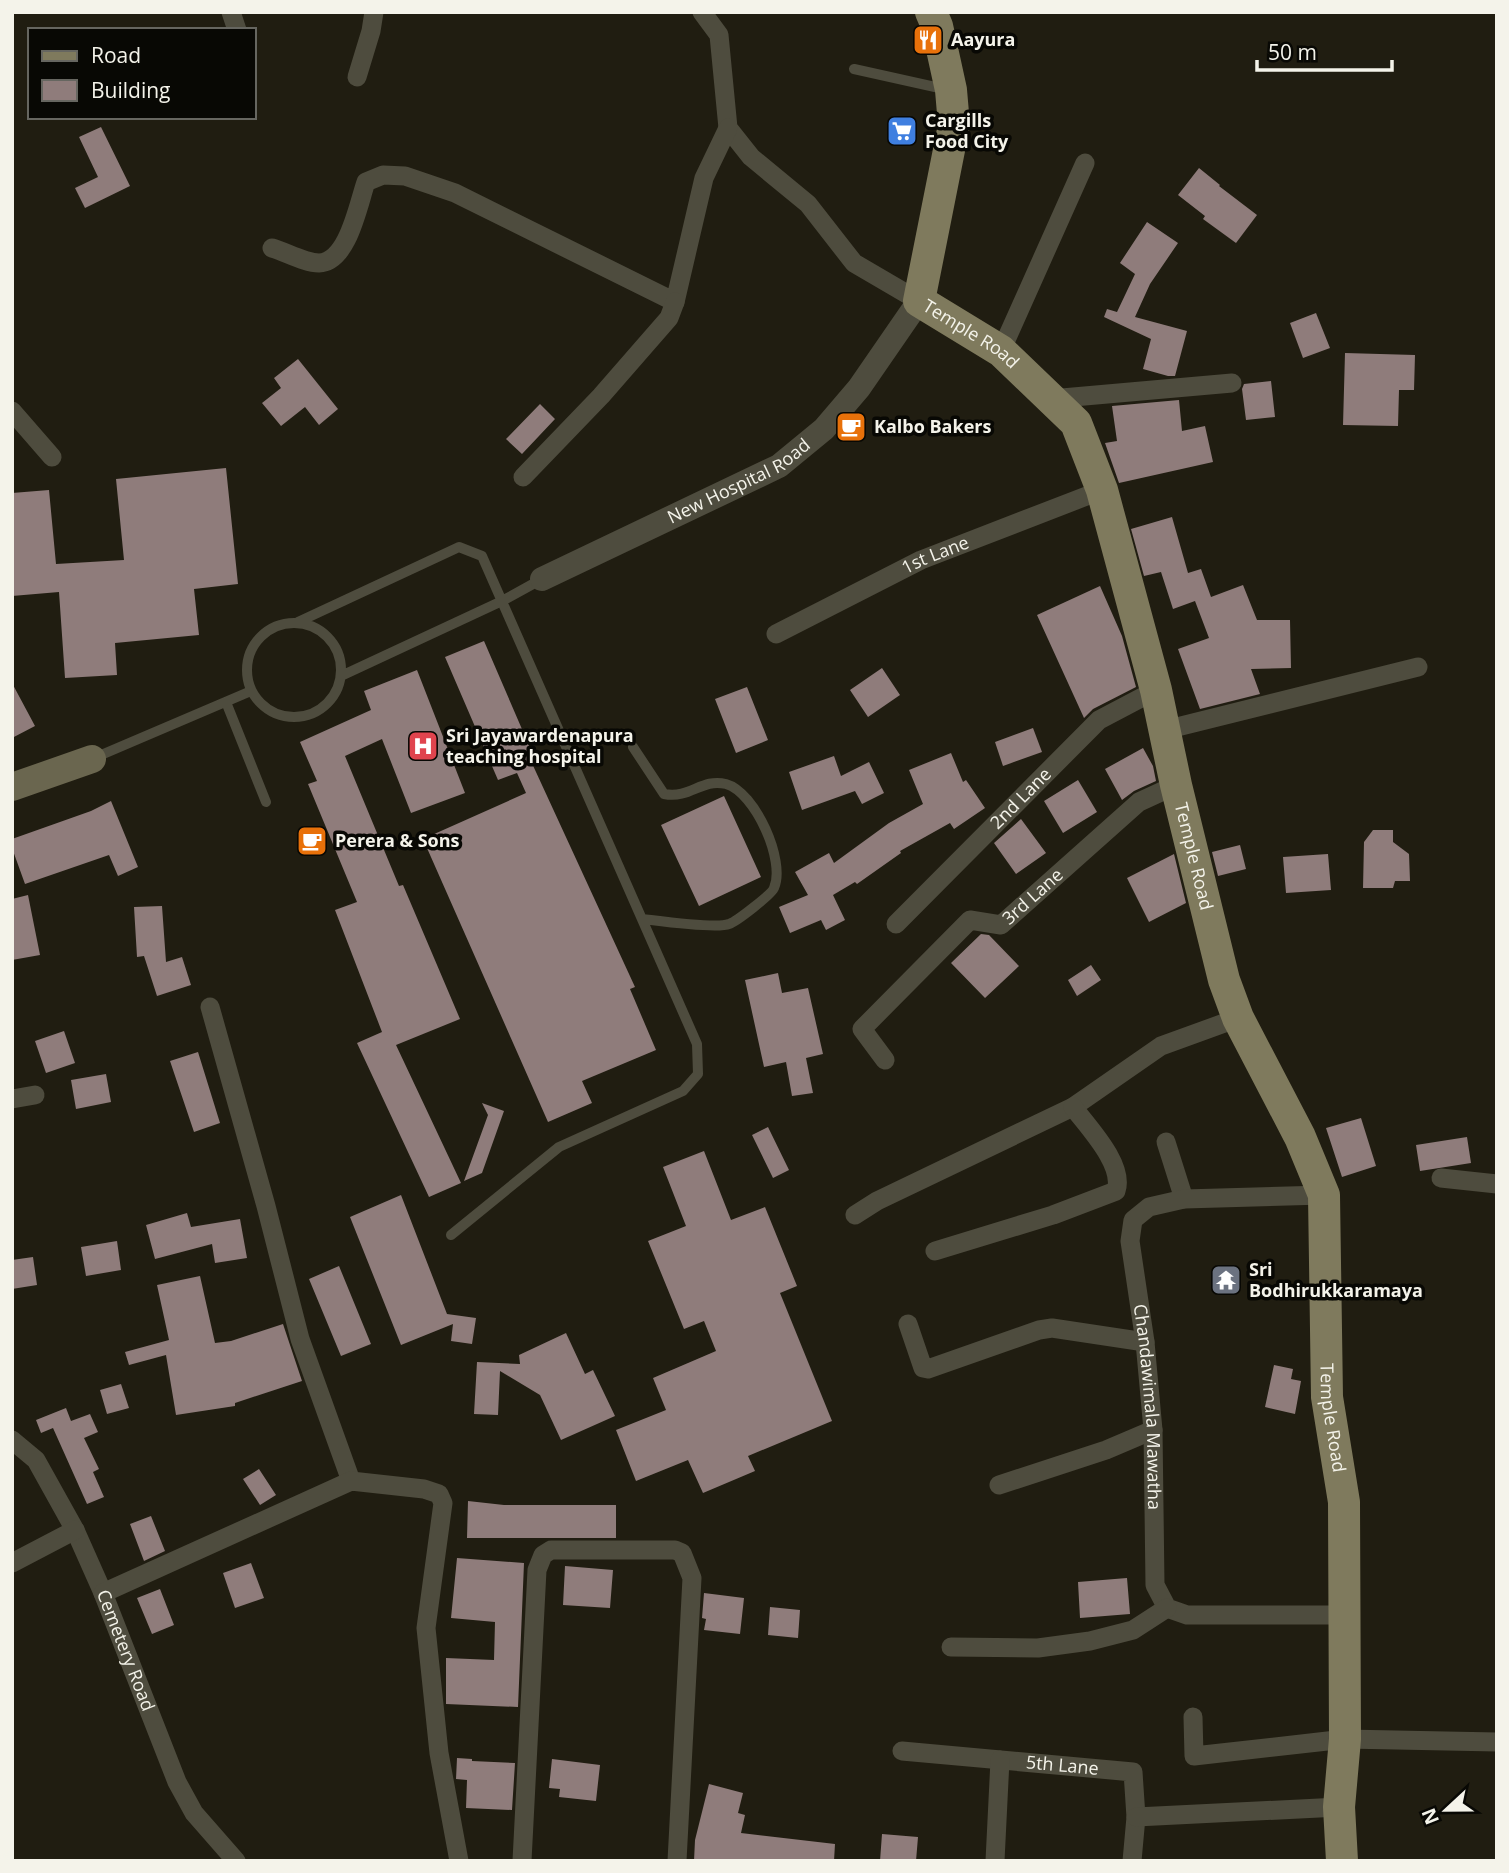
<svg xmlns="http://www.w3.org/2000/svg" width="1509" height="1873" viewBox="0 0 1509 1873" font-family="'Open Sans',sans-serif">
<rect width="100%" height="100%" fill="#201d11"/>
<!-- building -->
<path fill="#8f7c7b" d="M101 127 130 186 85 208 75 188 98 177 79 137Z
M1199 168 1220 185 1219 186 1257 215 1236 243 1203 219 1205 216 1178 195Z
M1147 222 1178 243 1150 284 1135 317 1187 331 1175 376H1168L1143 369 1151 339 1104 317 1107 309 1117 312 1135 274 1120 263Z
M1316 313 1330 348 1303 358 1290 323Z
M1345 353 1415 355 1414 390H1399L1398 426 1343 425Z
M298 359 338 409 319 425 305 407 281 426 262 403 281 388 274 378Z
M1271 381 1275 417 1246 420 1242 389 1244 384Z
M1179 400 1182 431 1205 426 1213 462 1119 483 1105 443 1117 441 1112 406Z
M540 404 555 419 522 454 506 439Z
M226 468 238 584 194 589 199 635 115 643 117 675 65 678 59 592 12 596V493L49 490 56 564 124 560 116 479Z
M1172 517 1188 573 1201 569 1211 597 1243 585 1257 620H1290L1291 668 1251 669 1260 694 1200 709 1178 649 1209 638 1195 601 1173 609 1161 572 1144 576 1131 529Z
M1100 586 1122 636 1136 687 1093 709 1084 718 1037 615Z
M484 641 534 757 530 759 635 987 630 989 656 1050 582 1081 592 1103 548 1122 423 839 526 793 517 773 498 780 445 657Z
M882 668 900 695 868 717 850 690Z
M417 670 465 793 411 813 382 739 345 756 399 886 403 885 460 1019 396 1045 461 1183 429 1197 357 1043 382 1032 335 910 357 902 308 784 317 781 300 742 371 710 364 691Z
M12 683 35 726 12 738Z
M747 687 768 740 736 753 715 699Z
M1033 728 1042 752 1003 766 995 742Z
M1143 748 1153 766 1156 781 1134 791 1122 800 1105 769Z
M951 753 963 782 966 780 985 808 954 829 950 823 900 851 901 853 857 884 855 882 833 895 845 920 826 930 821 920 790 933 779 907 808 895 795 872 829 853 834 863 889 823 923 804 909 770Z
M834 756 841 776 869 762 884 793 862 804 855 791 802 810 789 772Z
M1078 780 1097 812 1063 833 1044 801Z
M724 796 761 877 699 906 661 825Z
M111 801 138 867 118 876 109 855 25 884 12 848V839L91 811Z
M1021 819 1046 853 1016 874 994 843Z
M1373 830H1393V842L1409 854 1410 881H1395L1393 888H1363L1364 842Z
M1240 845 1246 869 1218 876 1212 852Z
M1174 854 1186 903 1149 922 1127 878Z
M1328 854 1331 890 1286 893 1283 857Z
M28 895 40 955 12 960V899Z
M162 906 166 962 182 957 191 985 157 996 144 956 137 957 134 907Z
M981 934 989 935 1019 966 985 998 951 963Z
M1091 965 1101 980 1077 996 1068 980Z
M778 973 782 993 808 988 823 1054 806 1058 813 1093 792 1096 786 1062 764 1067 745 980Z
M64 1031 75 1063 46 1073 35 1041Z
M198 1052 220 1123 194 1132 170 1061Z
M106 1074 111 1102 76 1109 71 1080Z
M482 1103 504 1111 482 1173 464 1181 488 1115Z
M1361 1118 1376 1166 1342 1177 1326 1128Z
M768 1127 789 1170 773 1178 752 1135Z
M1467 1137 1471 1163 1420 1171 1416 1145Z
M704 1151 731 1220 765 1207 797 1286 780 1293 832 1421 748 1456 755 1471 703 1493 688 1460 636 1481 616 1430 666 1410 653 1378 716 1351 704 1321 684 1329 648 1241 686 1226 663 1167Z
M401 1195 447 1314 476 1318 472 1344 451 1341 453 1324 401 1345 350 1217Z
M187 1213 191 1227 240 1219 247 1258 215 1263 212 1244 155 1259 146 1225Z
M117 1241 121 1270 86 1276 81 1247Z
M33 1257 37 1285 12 1289V1260Z
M339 1266 371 1344 341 1356 309 1279Z
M200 1276 215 1343 231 1341 283 1324 302 1381 235 1403V1406L176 1415 166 1355 129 1365 125 1352 169 1340 157 1285Z
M566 1333 585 1374 593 1370 615 1416 561 1440 540 1395 500 1371 498 1415 474 1414 477 1362 520 1364 519 1355Z
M1274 1365 1293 1369 1291 1379 1301 1381 1295 1414 1265 1407Z
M121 1384 129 1408 107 1414 100 1390Z
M66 1408 71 1421 90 1414 98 1432 84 1438 99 1469 93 1472 104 1497 87 1504 53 1428 41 1433 36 1420Z
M259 1469 276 1495 260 1505 243 1479Z
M468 1501 504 1505H616V1538H467Z
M151 1516 165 1551 144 1561 130 1524Z
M457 1558 524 1563 518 1707 446 1704V1658L494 1660 495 1622 451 1618Z
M251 1563 264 1598 235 1608 223 1573Z
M565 1566 613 1570 610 1608 563 1605Z
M1127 1578 1130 1614 1080 1618 1078 1582Z
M160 1589 174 1625 152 1634 137 1598Z
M704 1593 744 1598 740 1634 704 1630 706 1619 702 1618Z
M770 1607 800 1610 798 1638 768 1635Z
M457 1758 472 1759V1761L515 1763 512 1810 466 1808 467 1780 456 1779Z
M552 1759 600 1765 596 1801 559 1797 560 1789 549 1788Z
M709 1784 743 1793 738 1813 745 1815 741 1833 835 1844 834 1861H694L695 1840Z
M882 1834 918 1837 916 1861H880Z"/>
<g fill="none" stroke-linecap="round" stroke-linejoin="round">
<!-- service -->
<path stroke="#4e4c3e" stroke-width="10" d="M854 69 944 89
M298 622 459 547 482 556 697 1044 698 1074 683 1091 559 1147 451 1235
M247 670a47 47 0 1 1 94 0a47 47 0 1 1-94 0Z
M341 676 502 601 542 579
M226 702 266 802
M633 747 664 794C691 799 701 778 726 784 755 792 786 861 774 888 772 894 736 922 729 924 716 929 660 921 643 919
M94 758 251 691"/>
<!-- minor -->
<g stroke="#4e4c3e" stroke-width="19">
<path d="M231 12 237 30"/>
<path d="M702 12 719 35 728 128 751 157 808 204 854 263 919 301"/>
<path d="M357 77 371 31 374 12"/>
<path d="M272 248C286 252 305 263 319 263 348 262 358 205 366 182L383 175 405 176 455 193 675 302 704 178 728 128"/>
<path d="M1001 351 1085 163"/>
<path d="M1057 402 1062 398 1232 383"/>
<path d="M12 411 52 457"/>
<path d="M523 477 601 396 669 318 675 302"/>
<path id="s1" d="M776 634 921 560 1102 490"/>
<path d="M1165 730 1418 667"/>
<path id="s2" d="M896 924 1099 720 1156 690"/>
<path d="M210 1007 266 1206 300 1339 351 1481"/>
<path id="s3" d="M885 1060 862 1029 970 920 1001 925 1139 802 1176 785"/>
<path d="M12 1099 35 1095"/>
<path d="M1166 1142 1184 1199"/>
<path d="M1441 1178 1497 1184"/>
<path id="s4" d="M1324 1195 1184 1199 1149 1207 1133 1220 1130 1241 1145 1342 1153 1430 1155 1585 1167 1608 1187 1615H1345"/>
<path d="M855 1215 877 1201 1073 1107 1161 1046 1238 1018"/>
<path d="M935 1251 1053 1215 1116 1191C1125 1165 1088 1127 1073 1107"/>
<path d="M908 1324 923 1368 928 1369 1039 1330 1052 1328 1145 1342"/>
<path id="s5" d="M12 1440 36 1460 75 1530 103 1593 177 1782 194 1813 236 1861"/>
<path d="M999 1485 1106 1450 1153 1430"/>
<path d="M12 1563 75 1530"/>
<path d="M103 1593 351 1481 424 1489 439 1494 443 1503 426 1628 439 1753 459 1861"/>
<path d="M951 1647 1038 1648 1090 1641 1133 1630 1167 1608"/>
<path d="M1193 1717 1194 1756 1345 1739 1497 1742"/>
<path id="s6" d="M902 1751 1133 1772 1136 1817 1132 1861"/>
<path d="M1136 1817 1339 1807"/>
<path d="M522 1861 537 1570 543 1555 551 1550H675L682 1553 692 1578 677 1861"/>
<path d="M995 1861 1000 1760"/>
</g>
<!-- tertiary -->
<path stroke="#4e4c3e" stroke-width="24" id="s7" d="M542 579 779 466 824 429 859 388 919 301"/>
<!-- secondary -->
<path stroke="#6a664f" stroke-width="28" d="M12 787 92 759"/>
<!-- primary -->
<path stroke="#7f7a5d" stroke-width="32" id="s8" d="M931 12 937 26 951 90 954 125 919 301 1001 351 1076 423 1102 490 1156 690 1176 785 1224 980 1238 1018 1300 1137 1324 1195 1327 1397 1344 1502 1345 1739 1339 1807 1342 1861"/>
</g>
<!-- icons -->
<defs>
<g id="restaurant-square" transform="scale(1.575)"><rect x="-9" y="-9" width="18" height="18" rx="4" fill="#e8710a" stroke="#080804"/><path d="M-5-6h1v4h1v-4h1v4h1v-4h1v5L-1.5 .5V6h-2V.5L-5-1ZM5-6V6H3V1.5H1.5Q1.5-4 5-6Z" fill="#fff"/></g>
<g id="supermarket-square" transform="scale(1.575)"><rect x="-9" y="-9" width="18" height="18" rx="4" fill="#3f7fe0" stroke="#080804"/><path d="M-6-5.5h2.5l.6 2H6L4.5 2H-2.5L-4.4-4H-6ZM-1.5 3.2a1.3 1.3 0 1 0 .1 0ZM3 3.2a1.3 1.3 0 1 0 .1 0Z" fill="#fff"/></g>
<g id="cafe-square" transform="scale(1.575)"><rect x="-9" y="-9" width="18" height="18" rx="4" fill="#e8710a" stroke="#080804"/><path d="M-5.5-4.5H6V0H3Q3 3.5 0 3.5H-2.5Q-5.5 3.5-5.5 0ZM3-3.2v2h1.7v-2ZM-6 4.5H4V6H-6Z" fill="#fff"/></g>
<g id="hospital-square" transform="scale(1.575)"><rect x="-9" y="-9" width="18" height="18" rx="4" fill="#e0444e" stroke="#080804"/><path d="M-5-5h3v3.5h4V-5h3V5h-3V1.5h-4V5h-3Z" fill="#fff"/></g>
<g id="temple-square" transform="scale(1.575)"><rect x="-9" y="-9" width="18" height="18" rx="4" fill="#6b7280" stroke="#080804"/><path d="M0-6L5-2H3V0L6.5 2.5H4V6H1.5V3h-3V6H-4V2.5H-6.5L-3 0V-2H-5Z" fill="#fff"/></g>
</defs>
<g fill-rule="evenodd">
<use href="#restaurant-square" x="928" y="40"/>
<use href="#supermarket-square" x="902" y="131"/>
<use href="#cafe-square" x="851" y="427"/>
<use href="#hospital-square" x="423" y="746"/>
<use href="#cafe-square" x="312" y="841"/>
<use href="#temple-square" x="1226" y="1280"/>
</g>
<g text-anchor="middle" stroke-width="7" stroke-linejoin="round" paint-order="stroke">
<!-- poi labels -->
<g font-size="18" font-weight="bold" fill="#f4f3ea" stroke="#080804" text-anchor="start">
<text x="951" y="46">Aayura</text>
<text x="925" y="127">Cargills<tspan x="925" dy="21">Food City</tspan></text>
<text x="874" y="433">Kalbo Bakers</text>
<text x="446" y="742">Sri Jayawardenapura<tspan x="446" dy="21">teaching hospital</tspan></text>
<text x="335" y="847">Perera &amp; Sons</text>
<text x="1249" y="1276">Sri<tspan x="1249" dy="21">Bodhirukkaramaya</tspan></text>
</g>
<!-- street labels -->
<g font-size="18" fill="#f4f3ea" stroke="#080804">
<text dy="6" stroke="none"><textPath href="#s8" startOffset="357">Temple Road</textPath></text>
<text dy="6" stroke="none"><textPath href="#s7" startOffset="220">New Hospital Road</textPath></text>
<text dy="6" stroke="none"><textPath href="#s1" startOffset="178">1st Lane</textPath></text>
<text dy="6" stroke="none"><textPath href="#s2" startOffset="177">2nd Lane</textPath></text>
<text dy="6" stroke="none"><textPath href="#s8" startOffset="945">Temple Road</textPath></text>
<text dy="6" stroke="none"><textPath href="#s3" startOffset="266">3rd Lane</textPath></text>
<text dy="6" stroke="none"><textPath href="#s4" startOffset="385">Chandawimala Mawatha</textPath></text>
<text dy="6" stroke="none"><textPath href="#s8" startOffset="1533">Temple Road</textPath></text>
<text dy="6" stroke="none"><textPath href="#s5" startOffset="242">Cemetery Road</textPath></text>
<text dy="6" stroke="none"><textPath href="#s6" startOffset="161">5th Lane</textPath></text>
</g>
</g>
<!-- border -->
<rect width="1509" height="1873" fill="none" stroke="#f4f3ea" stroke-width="28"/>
<!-- legend -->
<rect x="28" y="28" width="228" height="91" fill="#080804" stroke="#666660" stroke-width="2"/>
<rect x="42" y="51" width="35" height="10" fill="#7f7a5d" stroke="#666660" stroke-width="2"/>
<text x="91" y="63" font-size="21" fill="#f4f3ea">Road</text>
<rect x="42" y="80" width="35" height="21" fill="#8f7c7b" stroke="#666660" stroke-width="2"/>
<text x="91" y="98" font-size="21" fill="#f4f3ea">Building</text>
<!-- north arrow -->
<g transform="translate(1446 1810) rotate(248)" stroke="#080804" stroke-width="5" paint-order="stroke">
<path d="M0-5L12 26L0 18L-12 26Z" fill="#f4f3ea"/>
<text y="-10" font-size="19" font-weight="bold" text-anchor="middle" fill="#f4f3ea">N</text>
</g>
<!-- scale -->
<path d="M1257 60v10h135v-10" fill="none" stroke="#f4f3ea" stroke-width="3.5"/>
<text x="1268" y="60" font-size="21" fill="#f4f3ea" stroke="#080804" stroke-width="5" paint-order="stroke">50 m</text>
</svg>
